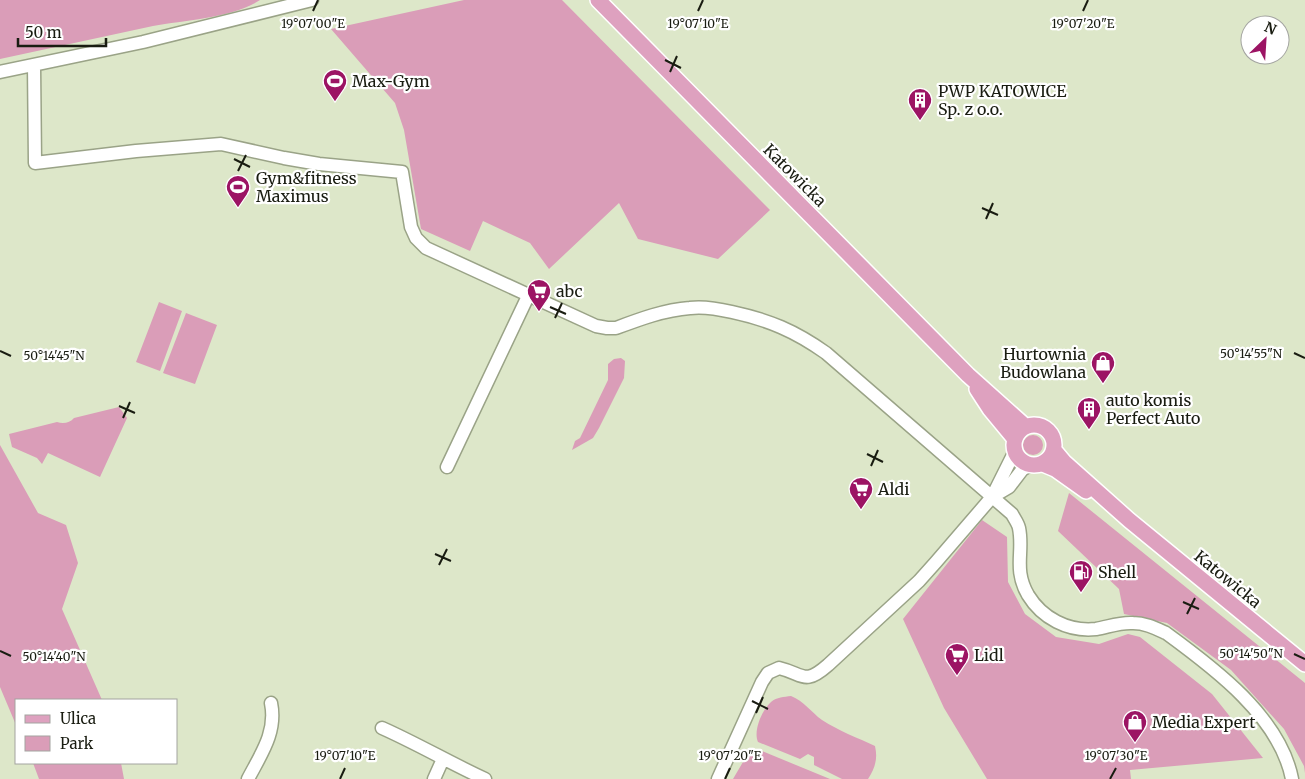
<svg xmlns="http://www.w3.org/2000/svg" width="1305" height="779" viewBox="0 0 1305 779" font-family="Merriweather,serif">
<rect width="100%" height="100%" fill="#dde7c9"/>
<!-- green -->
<path fill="#da9db8" d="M0 0H260C233 18 185 20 153 26 102 37 51 48 0 59Z
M464 0H562L770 210 718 259 638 239 619 203 549 269 530 243 483 221 470 251 421 229 404 130 395 103 331 29Z
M159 302 182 311 160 371 136 362Z
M186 313 217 325 195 384 163 373Z
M621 358 625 361 624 378 599 428 593 438 572 450 575 441 580 438 608 380V364L614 359Z
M119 407 127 418 100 477 48 453 42 464 37 458 12 447 9 434 57 422C63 424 70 423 74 418Z
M1023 445a10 10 0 1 1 20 0a10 10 0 1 1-20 0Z
M0 445 38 513 66 525 78 563 62 609 102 700H16V725L0 687Z
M1069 493 1305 683V773L1304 766 1284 729 1231 670 1167 623 1124 614 1119 589 1058 531Z
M982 520 1007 537 1008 582 1025 614 1056 637 1099 644 1128 634 1140 637 1212 694 1263 758 1130 770 1131 779H987L944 708 903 619Z
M791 696C804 701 811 712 822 720 839 731 858 738 875 746 878 759 875 768 868 779H842L814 765V757L808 754 800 759 758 742C753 731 762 710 771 702 777 697 784 697 791 696Z
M757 749 830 779H831H733L750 750Z
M33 763H121L124 779H39Z"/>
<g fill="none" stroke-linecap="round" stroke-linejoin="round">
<!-- minor casing -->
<g stroke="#9aa387" stroke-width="15">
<path id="minor" d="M34 65 35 163 136 151 221 144 284 158 319 164 402 172 411 227 416 238 426 248 596 326 607 328H616C640 319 664 310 690 308 703 306 719 309 732 312 769 320 795 331 826 353L1012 514C1014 518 1018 523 1019 528 1024 552 1013 569 1028 595 1042 618 1068 632 1096 629 1108 627 1120 622 1133 623 1145 623 1155 628 1166 633 1214 668 1280 717 1292 779
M0 72 143 42 312 0
M447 467 529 294
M992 497 1009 487 1022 470 1030 465
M382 728C418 744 450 763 485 779
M248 779C261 754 277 732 271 703
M434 779 443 759
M718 779 762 682 768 673 779 668C804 674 804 686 828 665L919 581 936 562 992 497 1014 453"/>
</g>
<!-- major casing -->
<g stroke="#fff" stroke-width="18">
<path id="major" d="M598 0 968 375 1025 426
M977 389 990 409 1014 438
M1014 445a20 20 0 1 1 40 0a20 20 0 1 1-40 0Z
M1054 450 1064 462 1129 520 1305 664
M1043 464 1055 469 1086 491"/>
</g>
<!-- minor -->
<use href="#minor" stroke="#fff" stroke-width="12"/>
<!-- major -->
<use href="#major" stroke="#dea1bf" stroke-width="15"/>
</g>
<!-- ticks -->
<path fill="none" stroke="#191c11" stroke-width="2" d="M313 11 318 0M698 11 703 0M1083 11 1088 0M665 60 681 68M670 72 677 56M234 159 250 167M238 171 246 155M982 208 998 215M986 219 993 203M550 307 566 314M555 318 562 303M0 351 11 356M1294 353 1305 358M119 406 135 413M123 418 130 402M867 454 883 462M871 466 878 450M435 554 451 561M439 565 447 549M1183 602 1199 609M1187 614 1195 598M0 651 11 656M1294 654 1305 659M752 701 768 709M756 713 763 697M340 779 345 768M725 779 730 768M1110 779 1116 768"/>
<!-- icons -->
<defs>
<g id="stadium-pin" transform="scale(1.25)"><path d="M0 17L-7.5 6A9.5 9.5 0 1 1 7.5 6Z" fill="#9c1464" stroke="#fff"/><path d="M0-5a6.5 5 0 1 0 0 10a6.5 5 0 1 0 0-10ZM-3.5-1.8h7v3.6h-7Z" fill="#fff"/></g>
<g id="building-pin" transform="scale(1.25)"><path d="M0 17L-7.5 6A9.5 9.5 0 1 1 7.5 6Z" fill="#9c1464" stroke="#fff"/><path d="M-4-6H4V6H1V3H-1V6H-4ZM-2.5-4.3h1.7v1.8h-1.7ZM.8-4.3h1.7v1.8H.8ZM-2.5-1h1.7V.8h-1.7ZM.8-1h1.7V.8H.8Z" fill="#fff"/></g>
<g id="supermarket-pin" transform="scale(1.25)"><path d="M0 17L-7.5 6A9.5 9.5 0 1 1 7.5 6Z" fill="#9c1464" stroke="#fff"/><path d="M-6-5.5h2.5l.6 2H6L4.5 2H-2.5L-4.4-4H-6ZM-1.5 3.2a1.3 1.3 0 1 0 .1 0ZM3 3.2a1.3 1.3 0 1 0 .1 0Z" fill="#fff"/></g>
<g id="shop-pin" transform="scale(1.25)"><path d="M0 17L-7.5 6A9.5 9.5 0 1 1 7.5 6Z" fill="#9c1464" stroke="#fff"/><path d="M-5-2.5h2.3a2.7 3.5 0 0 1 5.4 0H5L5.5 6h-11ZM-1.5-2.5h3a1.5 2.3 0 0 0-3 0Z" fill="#fff"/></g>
<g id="fuel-pin" transform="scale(1.25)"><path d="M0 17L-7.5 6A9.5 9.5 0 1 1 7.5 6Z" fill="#9c1464" stroke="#fff"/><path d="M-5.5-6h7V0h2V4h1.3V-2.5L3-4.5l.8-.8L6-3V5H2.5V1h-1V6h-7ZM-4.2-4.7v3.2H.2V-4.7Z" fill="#fff"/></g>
</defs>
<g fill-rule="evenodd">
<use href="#stadium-pin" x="335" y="81"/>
<use href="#building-pin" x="920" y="100"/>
<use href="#stadium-pin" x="238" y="187"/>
<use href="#supermarket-pin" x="539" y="291"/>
<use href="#shop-pin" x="1103" y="363"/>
<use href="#building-pin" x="1089" y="409"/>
<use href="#supermarket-pin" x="861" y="489"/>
<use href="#fuel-pin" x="1081" y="572"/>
<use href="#supermarket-pin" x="957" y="655"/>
<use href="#shop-pin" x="1135" y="722"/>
</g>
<g text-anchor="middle" stroke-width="4.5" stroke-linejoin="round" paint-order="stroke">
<!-- poi labels -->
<g font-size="16" fill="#191c11" stroke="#fff" text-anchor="start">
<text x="352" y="87">Max-Gym</text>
<text x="938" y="97">PWP KATOWICE<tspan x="938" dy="18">Sp. z o.o.</tspan></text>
<text x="256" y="184">Gym&amp;fitness<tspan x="256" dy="18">Maximus</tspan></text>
<text x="556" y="297">abc</text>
<text x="1086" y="360" text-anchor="end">Hurtownia<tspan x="1086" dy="18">Budowlana</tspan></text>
<text x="1106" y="406">auto komis<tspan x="1106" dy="18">Perfect Auto</tspan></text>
<text x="878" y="495">Aldi</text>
<text x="1098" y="578">Shell</text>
<text x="974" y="661">Lidl</text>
<text x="1152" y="728">Media Expert</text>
</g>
<!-- street labels -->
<g font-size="16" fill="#191c11" stroke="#fff">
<text transform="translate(795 175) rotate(45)" y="6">Katowicka</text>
<text transform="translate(1228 579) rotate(39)" y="6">Katowicka</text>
</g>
</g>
<g font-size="12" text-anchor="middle" fill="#191c11" stroke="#fff" stroke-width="4.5" stroke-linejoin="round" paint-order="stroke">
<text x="313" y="28">19°07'00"E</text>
<text x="698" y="28">19°07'10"E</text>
<text x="1083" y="28">19°07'20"E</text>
<text x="1251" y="358">50°14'55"N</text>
<text x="54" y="360">50°14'45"N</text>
<text x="1251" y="658">50°14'50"N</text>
<text x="54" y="661">50°14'40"N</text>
<text x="345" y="760">19°07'10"E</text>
<text x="730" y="760">19°07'20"E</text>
<text x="1116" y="760">19°07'30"E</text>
</g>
<!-- legend -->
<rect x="15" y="699" width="162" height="65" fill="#ffffff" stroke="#a3a4a0"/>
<rect x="25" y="715" width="25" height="8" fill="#dea1bf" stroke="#a3a4a0"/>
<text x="60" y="724" font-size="15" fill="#191c11">Ulica</text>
<rect x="25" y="736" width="25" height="15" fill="#da9db8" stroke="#a3a4a0"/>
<text x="60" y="749" font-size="15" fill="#191c11">Park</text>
<!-- north arrow -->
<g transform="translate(1265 40) rotate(25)"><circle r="24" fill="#ffffff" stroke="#a3a4a0"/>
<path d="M0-4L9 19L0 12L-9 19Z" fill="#9c1464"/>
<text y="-8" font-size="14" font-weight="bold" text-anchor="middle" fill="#191c11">N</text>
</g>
<!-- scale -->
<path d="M18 38v8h88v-8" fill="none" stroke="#191c11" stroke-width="2.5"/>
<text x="25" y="38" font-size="15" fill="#191c11" stroke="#ffffff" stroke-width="4" paint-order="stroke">50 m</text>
</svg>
